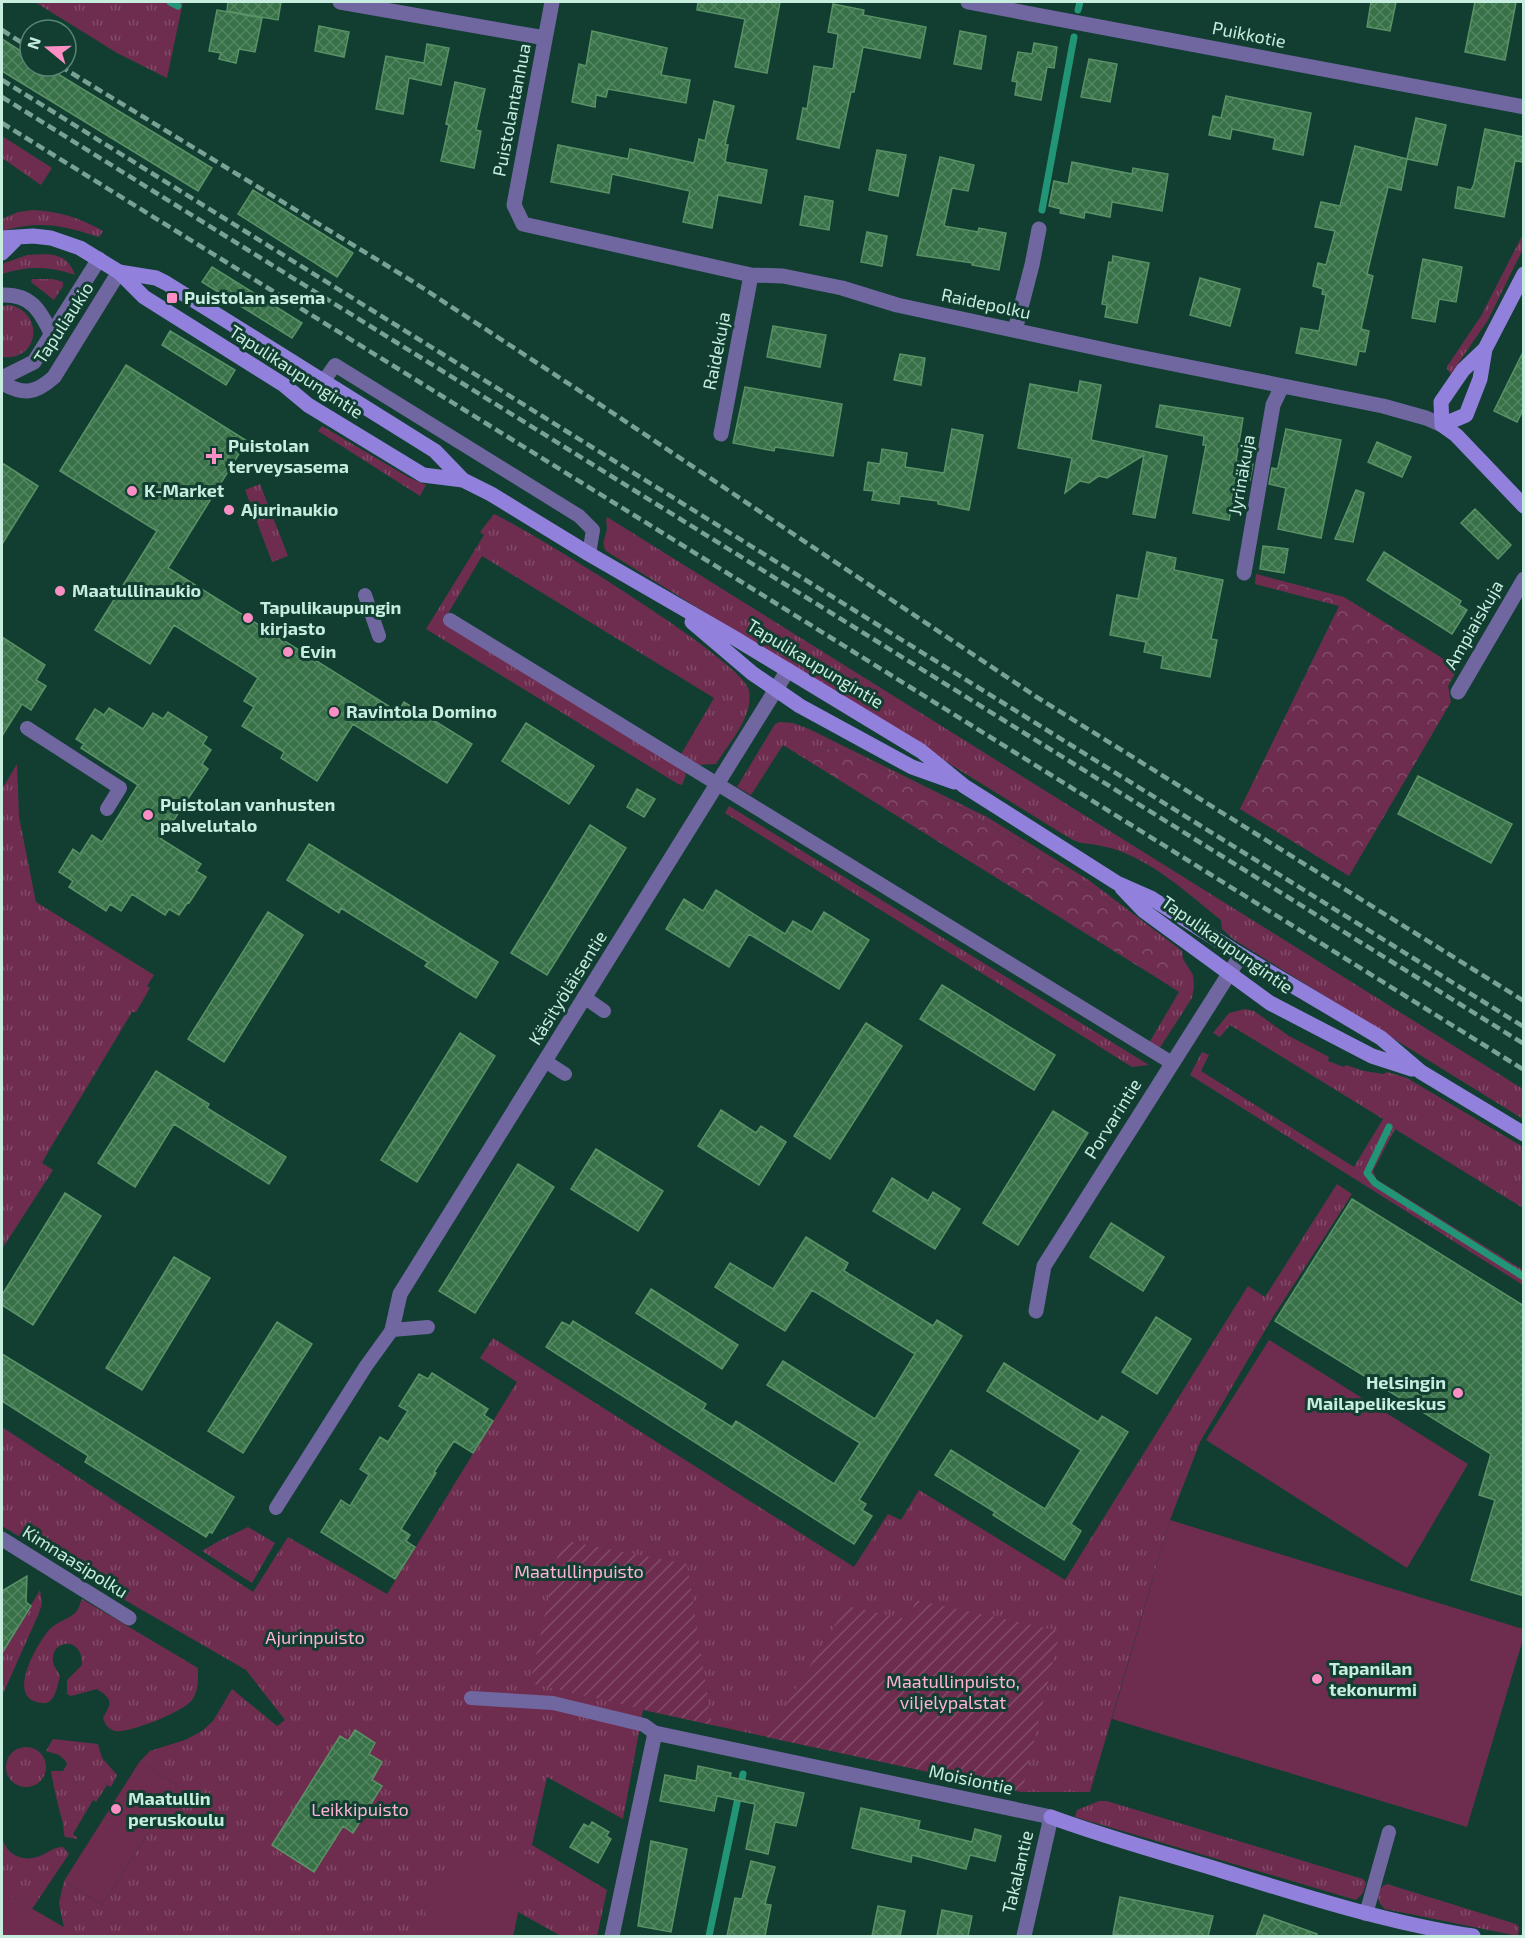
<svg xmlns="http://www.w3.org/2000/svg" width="1525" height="1938" viewBox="0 0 1525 1938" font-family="'Exo 2',sans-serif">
<defs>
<pattern id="grass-tufts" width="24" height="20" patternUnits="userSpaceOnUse" patternTransform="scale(1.5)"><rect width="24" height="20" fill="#6e2d4f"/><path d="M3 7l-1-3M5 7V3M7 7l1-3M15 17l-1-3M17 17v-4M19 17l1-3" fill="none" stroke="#814c68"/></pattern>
<pattern id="forest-crowns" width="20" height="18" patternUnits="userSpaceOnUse" patternTransform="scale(1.5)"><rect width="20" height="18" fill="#6e2d4f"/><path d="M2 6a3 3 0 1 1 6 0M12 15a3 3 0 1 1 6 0" fill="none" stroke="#814c68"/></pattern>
<pattern id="garden-furrows" width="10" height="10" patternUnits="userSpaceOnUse" patternTransform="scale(1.5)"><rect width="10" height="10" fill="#6e2d4f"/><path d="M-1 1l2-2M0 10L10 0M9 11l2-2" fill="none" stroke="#814c68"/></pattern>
<pattern id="building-cross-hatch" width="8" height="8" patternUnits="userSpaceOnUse" patternTransform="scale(1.5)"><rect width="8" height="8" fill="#387147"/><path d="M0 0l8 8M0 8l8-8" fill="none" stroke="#538661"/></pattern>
</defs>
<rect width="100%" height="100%" fill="#113e31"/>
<!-- grass -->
<path fill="url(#grass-tufts)" d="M35 2H183L167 78 117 53Z
M2 136 52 168 41 185 2 158Z
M33 210C58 211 81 218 103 231L99 237C61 225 41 220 2 231V219L18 212Z
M1523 234V249L1488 320 1451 374 1447 369 1448 365 1481 316Z
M27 255C48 254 67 251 75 275 48 266 30 266 2 274V264Z
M32 279H53L63 282V286L54 300 31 282Z
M10 305C46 314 38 362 2 357V306Z
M322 426 408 477 426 485 420 496 318 431Z
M260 484 288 556 272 562 245 490Z
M494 514C532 532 742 660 749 690 754 716 729 743 716 764L696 765 680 756 714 698 482 556 443 622 684 771 686 775 682 785 678 784 426 629 484 535 480 532Z
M607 517 1523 1089V1119L1233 939 1222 929 1221 920C1192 897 1162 869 1127 854 1112 847 1097 845 1082 843 1075 842 1067 836 1061 833L606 551C600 541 607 537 607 527 606 523 606 520 607 517Z
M780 722 793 723 809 729 987 817 1090 881 1182 951 1183 959 1193 975 1194 987 1192 998 1159 1049 1149 1043 1179 992 1154 976 1169 971 1118 909 1041 856 989 824 922 787 835 748 812 752 807 760 783 745 751 795 737 787 775 724Z
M17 764 19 817 36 902 154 975 147 986 150 988 136 1012H132L48 1152 42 1163 53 1170 2 1249V789Z
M729 806 1149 1065 1132 1067 725 813Z
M1245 1009 1254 1011 1289 1036 1329 1057 1328 1061 1344 1067 1346 1065 1364 1071 1384 1074 1387 1072 1407 1078 1523 1147V1208L1395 1129 1373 1171 1376 1179 1523 1270V1285L1190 1075 1202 1052 1209 1055 1201 1071 1354 1167 1383 1119 1230 1025 1220 1037 1213 1033 1229 1013Z
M1337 1184 1352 1194 1271 1320 1200 1442 1170 1520 1090 1792H1022L643 1710 623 1819 547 1777 532 1845 607 1890 597 1936H561L518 1912 513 1936H79L64 1928 59 1903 64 1881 102 1905 178 1786 140 1761 150 1751 185 1740 202 1731 213 1721 232 1689 277 1726 285 1720 246 1670 123 1599 2 1526V1427L253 1592 288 1537 387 1594 517 1382 480 1358 493 1338 854 1567 888 1514 901 1520 919 1490 1065 1580 1248 1286 1265 1297Z
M248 1527 275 1543 252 1583 202 1551 219 1541Z
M40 1590 42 1604 39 1613 2 1696V1653Z
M82 1599 198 1668C198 1679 199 1690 192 1700 185 1711 128 1734 115 1731 108 1729 105 1724 103 1718 112 1702 113 1700 97 1689L71 1696 67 1694V1680L82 1665C83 1636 53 1640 53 1658 52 1665 57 1670 60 1676 56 1690 55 1708 37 1702 32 1701 28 1698 26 1694 18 1678 38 1643 49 1630 57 1621 70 1619 76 1612 79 1609 80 1603 82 1599Z
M53 1739 98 1744 102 1758 117 1775 111 1787 107 1785 96 1802 93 1800 73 1834 78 1839 65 1837C63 1832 64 1828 63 1823 58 1806 54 1789 51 1771H63L67 1764 66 1761 59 1755 46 1751Z
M6 1767a20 20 0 1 1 40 0a20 20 0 1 1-40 0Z
M1099 1801H1107L1363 1879 1366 1883 1363 1893 1356 1900 1075 1817 1077 1810Z
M2 1836C5 1853 20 1862 37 1857 47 1854 53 1847 63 1847L69 1854 32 1909 2 1891Z
M1387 1884 1516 1924 1519 1927 1518 1936 1385 1909C1376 1902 1375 1889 1387 1884Z"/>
<!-- forest -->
<path fill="url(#forest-crowns)" d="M1256 574 1344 597 1458 668 1448 686 1451 702 1349 876 1240 809 1339 606 1255 584Z
M835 748 922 787 989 824 1041 856 1118 909 1159 942 1172 964 1169 971 1154 976 807 760 812 752Z"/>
<!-- garden -->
<path fill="url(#garden-furrows)" d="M561 1540 687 1564 712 1725 530 1683Z
M915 1600 1060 1631 1022 1792 766 1737 847 1606 910 1620Z"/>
<!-- pitch -->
<path fill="#6e2d4f" d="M1269 1340 1468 1464 1407 1568 1206 1440Z
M1170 1520 1523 1629V1639L1467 1827 1112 1719Z
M140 1761 178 1786 102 1905 64 1881Z
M530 1854 513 1936H425L426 1898 437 1881 451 1869 471 1858Z
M2 1891 79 1936H2Z"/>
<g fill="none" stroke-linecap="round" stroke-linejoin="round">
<!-- stream -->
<path stroke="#239577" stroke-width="7" d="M170 2 178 6
M1078 10 1080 2
M1042 210 1074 37
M1389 1127 1367 1173 1375 1183 1524 1277
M709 1936 743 1774"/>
</g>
<!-- building -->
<path fill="url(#building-cross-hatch)" stroke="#599266" stroke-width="1.5" d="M228 2H281L278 20 227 11Z
M698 2H780L767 73 735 67 745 19 697 10Z
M1371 2H1396L1390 31 1367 27Z
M1475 2H1516L1505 60 1465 52Z
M833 4 864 10 863 15 926 27 920 58 863 47 854 92H851L839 148 797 139 803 108 807 109 814 66 833 69 838 34 828 32Z
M217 10 262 18 255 52 239 49 236 63 219 59 221 53 209 51Z
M319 26 349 32 344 57 315 51Z
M592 31 667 48 661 75 690 80 686 103 608 89 606 97 596 95 595 107 572 102 579 64 586 66Z
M960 31 986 36 981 69 954 64Z
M2 39 30 57V66H45L212 168 198 191 2 71Z
M1034 43 1057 47 1054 68 1047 67 1041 100 1015 95 1017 82 1012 81 1018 52 1032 54Z
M427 44 449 48 441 85 409 78 403 114 376 109 386 56 424 63Z
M1089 59 1117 64 1110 102 1081 97Z
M455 82 485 89 476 130 481 131 474 168 441 161 449 125 446 124Z
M1226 96 1311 113 1303 155 1273 149 1275 138 1232 129 1230 139 1209 135 1213 116 1221 118Z
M714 101 734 106 725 145H728L725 162 767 170 761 203 718 195 712 228 683 222 690 191 612 174 609 193 551 182 558 145 628 159 630 149 694 163 699 139 705 141Z
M1416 118 1446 125 1437 165 1407 159 1401 190 1388 187 1367 274 1373 276 1361 329 1369 331 1365 352 1359 351 1356 365 1296 353 1301 328 1319 331 1326 295 1322 294 1323 289 1313 286 1318 263 1326 265 1335 231 1315 227 1321 202 1340 206 1355 146 1407 159Z
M1485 129 1524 137V162L1515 161 1504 217 1455 208 1458 187 1471 190 1474 184Z
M877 150 906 155 898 196 869 190Z
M940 157 974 165 968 191 952 188 944 226 978 232 979 228 1006 233 999 270 972 265 973 263 917 255Z
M1072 162 1132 174 1133 168 1168 174 1162 211 1112 202 1110 217 1085 212 1084 218 1060 213 1061 209 1049 206 1054 181 1068 184Z
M253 190 353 253 337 277 238 214Z
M805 196 833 201 829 230 800 225Z
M867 232 887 236 882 266 861 262Z
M1113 256 1149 263 1137 323 1105 317 1107 305 1102 304 1109 262 1112 263Z
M1423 259 1462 267 1456 302 1439 299 1435 322 1412 318Z
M212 267 302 323 292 338 202 282Z
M1200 278 1240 289 1230 326 1190 315Z
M773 326 826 335 820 367 767 357Z
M170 331 235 370 226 385 162 345Z
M1524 350V408L1517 422 1494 411Z
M900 354 925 358 921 385 894 380Z
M126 365 247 441 168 568 398 712 404 702 472 744 447 783 353 724 317 781 281 758 284 752 242 726 254 707 244 701 258 678 174 625 150 664 95 630 157 531 60 471Z
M1080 381 1101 385 1091 440 1167 456 1155 518 1133 514 1144 455 1107 478 1099 476 1089 483 1080 481 1065 493 1072 458 1018 448 1030 384 1078 393Z
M745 387 842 404 833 456 775 447 774 451 733 443Z
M1160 405 1243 418 1236 461 1253 464 1250 480 1242 478 1238 496H1234L1229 520 1193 513 1206 445H1203L1204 436 1156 427Z
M952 429 983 435 969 510 938 504V501L900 496 899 504 872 500 874 491 864 490 868 462 880 464 882 449 907 453 905 467 944 473Z
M1286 429 1341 440 1321 538 1278 529 1286 488 1269 484 1272 468 1277 469 1278 467Z
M1377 442 1411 457 1402 477 1368 462Z
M2 463 38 486 2 544Z
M1356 490 1364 493 1353 542 1335 539Z
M1475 509 1511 545 1498 559 1461 523Z
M1263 546 1288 549 1284 573 1260 569Z
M1147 552 1176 558 1174 570 1223 580 1211 639 1217 640 1210 677 1161 668 1163 656 1144 652 1146 642 1110 635 1117 595 1138 599Z
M1384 552 1461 601 1459 605 1467 610 1452 634 1367 580Z
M2 637 45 665 36 680 46 686 31 710 22 704 2 736Z
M109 708 143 729 153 713 163 719 168 712 207 737 203 744 211 750 202 764 208 769 161 839 201 864 196 871 206 877 189 903 188 902 179 915 169 909 165 915 132 894 121 911 110 904 106 911 69 887 73 881 59 872 73 849 80 854 92 835 102 842 138 785 81 748 84 744 76 739 95 709 104 715Z
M526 723 594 766 569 804 502 761Z
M1418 776 1512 824 1491 863 1398 814Z
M637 789 655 799 644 817 627 807Z
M590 825 626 848 547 975 511 953Z
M309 844 498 962 476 998 425 966 428 962 341 908 339 913 287 880Z
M716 890 785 934 793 921 812 932 824 912 869 940 839 989 749 934 729 967 666 929 684 899 703 911Z
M268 912 303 935 224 1062 188 1039Z
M942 985 1055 1055 1034 1090 920 1019Z
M866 1023 902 1046 830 1159 794 1136Z
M460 1033 495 1056 417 1182 381 1160Z
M156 1071 209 1104 207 1108 286 1157 269 1184 174 1124 135 1187 98 1163Z
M721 1110 756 1133 761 1126 786 1142 759 1185 698 1146Z
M1053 1111 1088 1133 1018 1245 983 1223Z
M596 1149 663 1191 638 1231 571 1189Z
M518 1164 554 1187 475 1313 439 1291Z
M892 1178 928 1201 933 1192 960 1209 935 1249 873 1211Z
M65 1193 101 1216 33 1325 2 1305V1295Z
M1352 1199 1524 1306V1596L1471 1580 1495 1500 1479 1495 1491 1454 1275 1321Z
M1111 1223 1164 1257 1143 1291 1090 1257Z
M806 1237 848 1263 844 1271 933 1326 937 1320 962 1336 859 1500 866 1504 862 1510 872 1516 854 1544 546 1347 562 1322 570 1326 573 1321 706 1404 703 1409 732 1427 736 1421 834 1484 860 1443 767 1385 783 1361 875 1419 915 1354 812 1290 785 1331 715 1287 730 1263 773 1289Z
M174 1257 210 1278 142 1390 106 1368Z
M651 1289 738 1345 722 1369 636 1313Z
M1156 1317 1191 1339 1157 1394 1122 1372Z
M277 1322 312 1344 243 1453 208 1431Z
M2 1354 234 1497 212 1533 209 1532 206 1537 85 1462 88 1456 87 1455 2 1401Z
M1004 1363 1098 1422 1102 1416 1128 1432 1071 1524 1081 1531 1064 1560 993 1515 995 1512 935 1475 951 1450 1045 1509 1081 1450 987 1391Z
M432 1373 488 1409 484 1415 493 1421 473 1453 454 1441 434 1472 436 1473 401 1529 410 1535 406 1541 415 1547 395 1579 321 1532 341 1500 350 1506 369 1475 360 1469 380 1437 388 1442 408 1411 399 1406 419 1374 428 1379Z
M27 1576 26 1602 31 1606 2 1653V1591Z
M355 1730 375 1743 369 1754 382 1762 372 1780 382 1786 353 1833 343 1826 314 1872 272 1845 340 1736 348 1741Z
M698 1766 731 1773 730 1777 804 1793 796 1826 775 1822 768 1854 746 1849 755 1804 717 1796 714 1811 660 1801 665 1775 696 1781Z
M861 1808 920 1821 918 1829 972 1842 975 1829 1001 1836 995 1861 970 1855 966 1869 912 1855 911 1862 852 1848Z
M592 1822 609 1832 606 1836 611 1839 598 1863 570 1847 584 1824 589 1827Z
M651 1841 687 1849 671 1932 638 1926Z
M751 1861 775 1867 765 1904 771 1905 765 1936H727L735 1898 742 1899Z
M1120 1897 1213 1916 1208 1936H1127L1113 1934Z
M878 1906 905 1911 900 1936H872Z
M942 1910 972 1916 968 1936H937Z
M1264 1915 1317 1934 1316 1936H1256Z"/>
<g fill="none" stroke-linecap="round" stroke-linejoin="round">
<!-- lane -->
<path stroke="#7067a0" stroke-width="14" d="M323 382 335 365 579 516 593 530 589 554
M365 595 379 636
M450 620 1172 1063
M27 728 120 788 107 809
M584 997 604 1011
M545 1061 565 1074
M276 1508 366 1366 392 1330 428 1327
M471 1698 553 1703 644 1725 655 1733
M1366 1914 1389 1832"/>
<!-- street -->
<path stroke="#7067a0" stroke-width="15" d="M340 2 545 38
M552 2 514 205 523 224 751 275 783 276 842 288 897 305 1129 355 1383 406 1426 418 1442 425
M968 2 1524 107
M2 295C31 294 40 310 52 335
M1015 330 1032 265 1039 229
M2 378 34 362 99 259
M2 383C24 395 35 394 54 377L119 272
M721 434 751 275
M1244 573 1273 405 1282 386
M1458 692 1524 579
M1036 1311 1044 1266 1241 955
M392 1330 400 1294 788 670
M2 1539 129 1618
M612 1936 655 1733 1051 1817 1024 1936"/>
<!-- secondary -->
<path stroke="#9181dc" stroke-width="15" d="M2 238 33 236 51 238 80 248 119 272 144 297 284 385 308 405 423 475 463 480 491 494 589 554 736 639 921 751 964 786 1117 883 1151 898 1241 955 1381 1038 1421 1072 1524 1134
M2 253 18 237
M119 272 156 278 166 283 435 451 463 480
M1442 425 1466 415 1480 379 1485 349 1524 274
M1442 425 1456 435 1524 506
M1442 425 1441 402 1463 370 1485 349
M692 622 752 673 800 706 912 767 954 782
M1122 888 1144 911 1270 1003 1372 1056 1412 1069
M1051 1817C1108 1838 1167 1854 1226 1872 1307 1897 1389 1923 1473 1936"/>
<!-- rail -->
<path stroke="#78a293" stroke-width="4.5" stroke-dasharray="9 4.5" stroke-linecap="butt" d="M2 30 30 48
M60 66 412 281 592 399 1035 696 1524 1001
M2 80 1524 1027
M2 97 1524 1044
M2 123 740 581 1524 1070"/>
</g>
<!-- markers -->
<g fill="#fb8fc4" stroke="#113e31" stroke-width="2">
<rect x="166" y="292" width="12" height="12" rx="3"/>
<path d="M211 447h6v6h6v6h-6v6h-6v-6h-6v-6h6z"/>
<circle cx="132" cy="491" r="6"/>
<circle cx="229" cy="510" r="6"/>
<circle cx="60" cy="591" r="6"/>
<circle cx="248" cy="618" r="6"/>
<circle cx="288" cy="652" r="6"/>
<circle cx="334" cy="712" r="6"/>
<circle cx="148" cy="815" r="6"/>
<circle cx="1458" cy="1393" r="6"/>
<circle cx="1317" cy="1679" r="6"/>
<circle cx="116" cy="1809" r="6"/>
</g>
<g text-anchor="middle" stroke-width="6" stroke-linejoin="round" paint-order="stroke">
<!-- street labels -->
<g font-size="18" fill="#c6edde" stroke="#113e31">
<text transform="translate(1249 35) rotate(11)" y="6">Puikkotie</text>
<text transform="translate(512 110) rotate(-79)" y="6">Puistolantanhua</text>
<text transform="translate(986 304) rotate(12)" y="6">Raidepolku</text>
<text transform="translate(64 323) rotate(-57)" y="6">Tapuliaukio</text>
<text transform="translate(717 351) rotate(-79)" y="6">Raidekuja</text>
<text transform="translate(296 372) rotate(33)" y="6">Tapulikaupungintie</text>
<text transform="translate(1242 475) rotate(-80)" y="6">Jyrinäkuja</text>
<text transform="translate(1474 625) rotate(-60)" y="6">Ampiaiskuja</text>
<text transform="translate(815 664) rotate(31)" y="6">Tapulikaupungintie</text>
<text transform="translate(1227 945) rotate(35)" y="6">Tapulikaupungintie</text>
<text transform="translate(568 988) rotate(-58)" y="6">Käsityöläisentie</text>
<text transform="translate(1113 1119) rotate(-58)" y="6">Porvarintie</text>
<text transform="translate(75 1562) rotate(32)" y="6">Kimnaasipolku</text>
<text transform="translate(971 1780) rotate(12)" y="6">Moisiontie</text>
<text transform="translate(1018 1872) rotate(-77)" y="6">Takalantie</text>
</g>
<!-- poi labels -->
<g font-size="18" font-weight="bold" fill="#c6edde" stroke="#113e31" text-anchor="start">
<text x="184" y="304">Puistolan asema</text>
<text x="228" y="452">Puistolan<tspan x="228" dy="21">terveysasema</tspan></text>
<text x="144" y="497">K-Market</text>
<text x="241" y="516">Ajurinaukio</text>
<text x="72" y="597">Maatullinaukio</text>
<text x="260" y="614">Tapulikaupungin<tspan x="260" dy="21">kirjasto</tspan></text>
<text x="300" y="658">Evin</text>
<text x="346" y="718">Ravintola Domino</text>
<text x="160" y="811">Puistolan vanhusten<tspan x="160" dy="21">palvelutalo</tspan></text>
<text x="1446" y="1389" text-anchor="end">Helsingin<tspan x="1446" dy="21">Mailapelikeskus</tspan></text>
<text x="1329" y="1675">Tapanilan<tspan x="1329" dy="21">tekonurmi</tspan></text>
<text x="128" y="1805">Maatullin<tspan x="128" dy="21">peruskoulu</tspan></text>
</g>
<!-- park labels -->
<g font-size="18" fill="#ffb2d5" stroke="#113e31">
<text x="579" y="1578">Maatullinpuisto</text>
<text x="315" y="1644">Ajurinpuisto</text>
<text x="953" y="1688">Maatullinpuisto,<tspan x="953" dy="21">viljelypalstat</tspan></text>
<text x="360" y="1816">Leikkipuisto</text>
</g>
</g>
<!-- border -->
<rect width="1525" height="1938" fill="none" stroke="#c6edde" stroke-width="6"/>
<!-- north arrow -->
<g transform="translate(48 48) rotate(289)"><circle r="28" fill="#113e31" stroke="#598476" stroke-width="1.5"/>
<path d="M0-4.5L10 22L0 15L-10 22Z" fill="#fb8fc4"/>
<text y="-9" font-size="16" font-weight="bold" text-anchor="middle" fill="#c6edde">N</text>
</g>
</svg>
